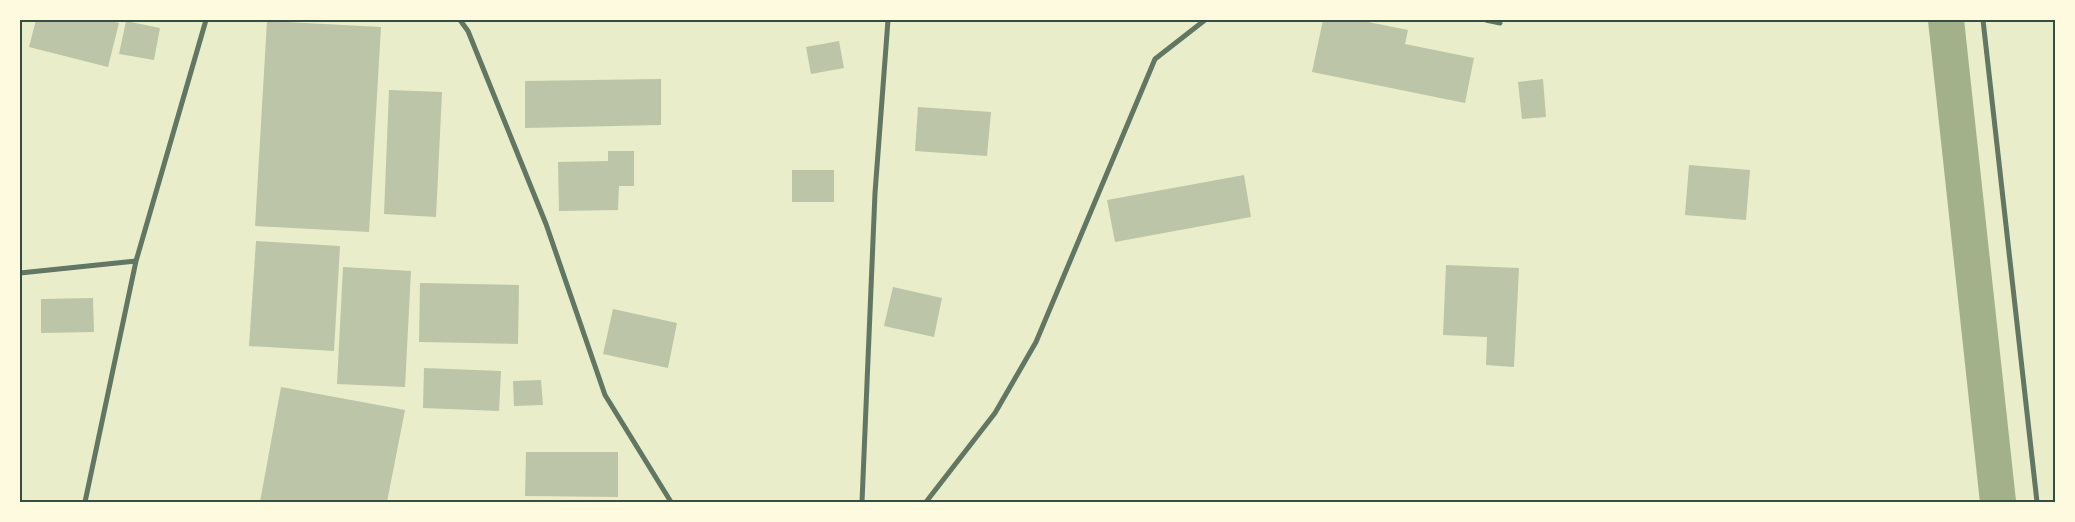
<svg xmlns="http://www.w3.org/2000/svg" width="2075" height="522" viewBox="0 0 2075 522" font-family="'Noto Serif',serif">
<rect width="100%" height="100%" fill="#e9edc9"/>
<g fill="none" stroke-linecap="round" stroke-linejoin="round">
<!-- canal -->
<path stroke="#a3b18a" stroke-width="36" d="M1946 20 1998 502"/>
</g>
<!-- building -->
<path fill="#bcc5a7" d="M36 20H107L119 23 108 67 29 47Z
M1323 20H1358L1408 30 1405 44 1474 58 1465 103 1312 72Z
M126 21 160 28 154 60 119 54Z
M267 21 381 27 369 232 255 226Z
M839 41 844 68 811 74 806 47Z
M661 79V125L525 128V81Z
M1543 79 1546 117 1522 119 1518 82Z
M389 90 442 92 436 217 384 214Z
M918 107 991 112 987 156 915 151Z
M608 151H634V186H619L618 210 559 211 558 162 608 161Z
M1689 165 1750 170 1746 220 1685 215Z
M792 170H834V202H792Z
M1244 175 1251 217 1115 242 1107 200Z
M256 241 340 246 334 351 249 346Z
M1446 265 1519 268 1514 367 1486 365 1487 337 1443 335Z
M343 267 411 271 405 387 337 384Z
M420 283 519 285 518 344 419 342Z
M893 287 942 298 934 337 884 326Z
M93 298 94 332 41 333V299Z
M613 309 677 323 668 368 603 354Z
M424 368 501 371 499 411 423 408Z
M541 380 543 405 514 406 513 381Z
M281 387 405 410 387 502H260Z
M526 452H618V497L525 496Z"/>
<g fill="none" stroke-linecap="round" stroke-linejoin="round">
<!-- minor -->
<path stroke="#617663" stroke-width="5" d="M460 20 468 31 546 224 605 395 671 502
M1486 20 1500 23
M1983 20 2037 502
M20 273 136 261
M85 502 136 261 206 20
M862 502 875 193 888 20
M926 502 995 413 1036 342 1155 59 1205 20"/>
</g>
<!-- border -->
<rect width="2075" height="522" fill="none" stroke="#fefae0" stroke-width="42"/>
<rect x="21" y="21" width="2033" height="480" fill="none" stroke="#344e41" stroke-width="2"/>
</svg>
